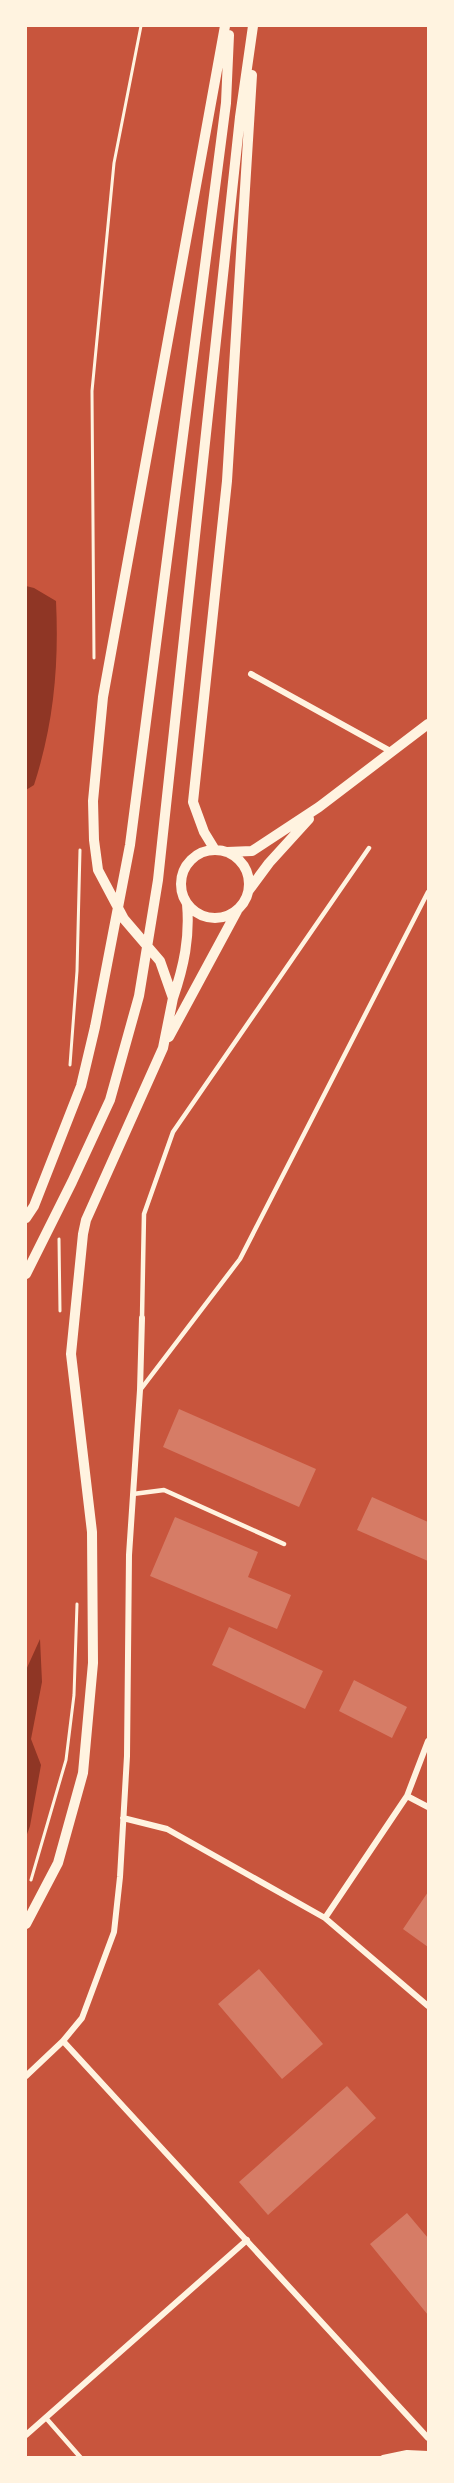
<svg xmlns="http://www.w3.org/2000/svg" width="454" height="2483" viewBox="0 0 454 2483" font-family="'Work Sans',sans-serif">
<rect width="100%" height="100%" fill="#c8553d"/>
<!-- water -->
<path fill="#8f3625" d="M26 586 34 588 56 601C59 665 54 723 34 785L26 790Z
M40 1639 42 1682 31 1739 41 1765 30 1826 26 1837V1670Z"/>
<!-- building -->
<path fill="#d67c66" d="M179 1409 316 1469 299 1507 163 1447Z
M372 1497 428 1522V1561L357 1530Z
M175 1517 258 1552 248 1577 291 1595 277 1629 150 1576Z
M229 1627 323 1671 305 1709 212 1665Z
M354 1680 407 1707 392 1738 339 1711Z
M428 1892V1947L403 1929Z
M259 1969 323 2044 282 2079 218 2004Z
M347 2086 376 2118 268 2215 239 2182Z
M407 2213 428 2238V2315L370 2244Z"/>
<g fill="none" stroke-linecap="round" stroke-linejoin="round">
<!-- path -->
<path stroke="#fff3e0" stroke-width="3" d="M94 658 92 391 114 163 141 26
M70 1065 77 971 80 850
M59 1239 60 1311
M31 1880 66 1760 74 1695 77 1604"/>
<!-- service -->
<path stroke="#fff3e0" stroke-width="4.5" d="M142 1318 144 1214 173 1132 369 848
M141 1389 240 1259 428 892
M133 1494 164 1490 284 1544
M46 2418 81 2458"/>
<!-- minor -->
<path stroke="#fff3e0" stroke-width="6" d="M251 674 392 752
M407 1796 428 1807
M123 1818 167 1829 325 1918 428 2006
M325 1918 407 1796 428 1741
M63 2041 428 2438
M26 2076 63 2041 82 2018 114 1932 120 1877 127 1756 129 1555 140 1390 142 1318
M26 2435 247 2240
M383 2458 407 2453 428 2454"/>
<!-- tertiary -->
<path stroke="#fff3e0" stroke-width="10" d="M181 884a34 34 0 1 1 68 0a34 34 0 1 1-68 0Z
M215 850 204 832 193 802 227 481 252 75
M227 852 252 851 319 807 428 724
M249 890 269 863 309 819
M173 998C184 966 190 937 187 904
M169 1037 237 911
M26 1218 34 1206 81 1086 95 1027 130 845 226 103 229 35
M26 1274 72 1182 110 1100 139 996 158 880 240 117 253 26
M26 1924 58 1863 83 1773 93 1663 92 1532 71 1354 83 1234 86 1220 163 1048 173 998 160 961 124 919 98 870 94 840 93 801 103 697 225 26"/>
</g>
<!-- border -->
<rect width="454" height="2483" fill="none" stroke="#fff3e0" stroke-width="54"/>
</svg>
